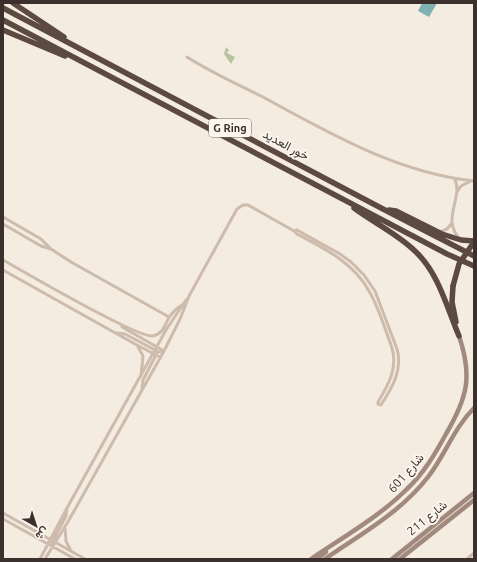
<svg xmlns="http://www.w3.org/2000/svg" width="477" height="562" viewBox="0 0 477 562" font-family="Ubuntu,Vazirmatn,sans-serif">
<rect width="100%" height="100%" fill="#f4ebe1"/>
<!-- green -->
<path fill="#b8c4a0" d="M226 47 229 50 227 53 235 57 231 64 224 54Z"/>
<!-- water -->
<path fill="#7fb0b2" d="M422 3H437L429 17 418 11Z"/>
<g fill="none" stroke-linecap="round" stroke-linejoin="round">
<!-- street -->
<path stroke="#cdbbac" stroke-width="3" d="M187 57C212 73 237 84 263 97 329 133 398 173 474 181
M454 178C465 196 440 219 460 239
M457 192 461 186 471 181
M3 217 41 239 51 249 71 262 169 317
M3 224 41 246 51 249
M297 230 340 254 351 262 364 275 375 291 397 349C403 370 392 388 381 405L378 404V402C388 385 398 369 392 348 385 329 379 308 369 291 354 263 324 248 297 234L294 231Z
M440 232 447 229 451 224
M3 260C24 272 139 339 153 336 164 334 165 323 170 316 173 312 177 308 182 305
M3 270 135 344 160 357
M122 327 164 351
M117 333 125 334 155 350 159 352 164 351
M138 347 143 356 141 376
M142 388 143 380 157 353
M3 513 85 559
M3 519 75 559
M65 528 66 541 71 551
M52 543 66 516 67 508
M40 559 67 508 166 330 186 300
M45 559 69 520 164 351 180 319 189 296 237 209 243 205H248L294 231
M467 559 474 553"/>
<!-- secondary -->
<path stroke="#a18a7d" stroke-width="4.5" d="M311 559C343 537 379 517 407 489 424 473 435 454 446 434 467 398 473 377 459 336
M317 559 326 552
M325 559C361 534 401 512 428 477 445 455 454 428 474 408
M392 559 474 493
M400 559 474 500"/>
<!-- highway -->
<path stroke="#5c4a42" stroke-width="5.5" d="M13 3 64 37
M3 8 383 209 474 256
M3 20 447 254 474 266
M3 30 65 56
M354 208C374 223 398 234 416 252 439 274 447 308 459 336
M389 210 396 211 442 234 461 240 474 241
M453 286 452 302 456 322"/>
<!-- highway-bridge -->
<path stroke="#5c4a42" stroke-width="5.5" d="M453 286 459 264 474 242"/>
</g>
<g text-anchor="middle" stroke-width="4" stroke-linejoin="round" paint-order="stroke">
<!-- shield labels -->
<rect fill="#fbf5ee" stroke="#756b66" stroke-width="1" x="209" y="119" width="42" height="18" rx="3"/>
<g font-size="11" font-weight="bold" fill="#3b302b">
<text x="230" y="132">G Ring</text>
</g>
<!-- street labels -->
<g font-size="12" fill="#3b302b" stroke="#fbf5ee">
<text transform="translate(286 145) rotate(28)" y="4">خور العديد</text>
<text transform="translate(406 473) rotate(-49)" y="4">شارع 601</text>
<text transform="translate(427 518) rotate(-39)" y="4">شارع 211</text>
</g>
</g>
<!-- border -->
<rect width="477" height="562" fill="none" stroke="#3b302b" stroke-width="8"/>
<!-- north arrow -->
<g transform="translate(36 526) rotate(141)" stroke="#fbf5ee" stroke-width="3" paint-order="stroke">
<path d="M0-3L7 15L0 10L-7 15Z" fill="#3b302b"/>
<text y="-6" font-size="11" font-weight="bold" text-anchor="middle" fill="#3b302b">ش</text>
</g>
</svg>
